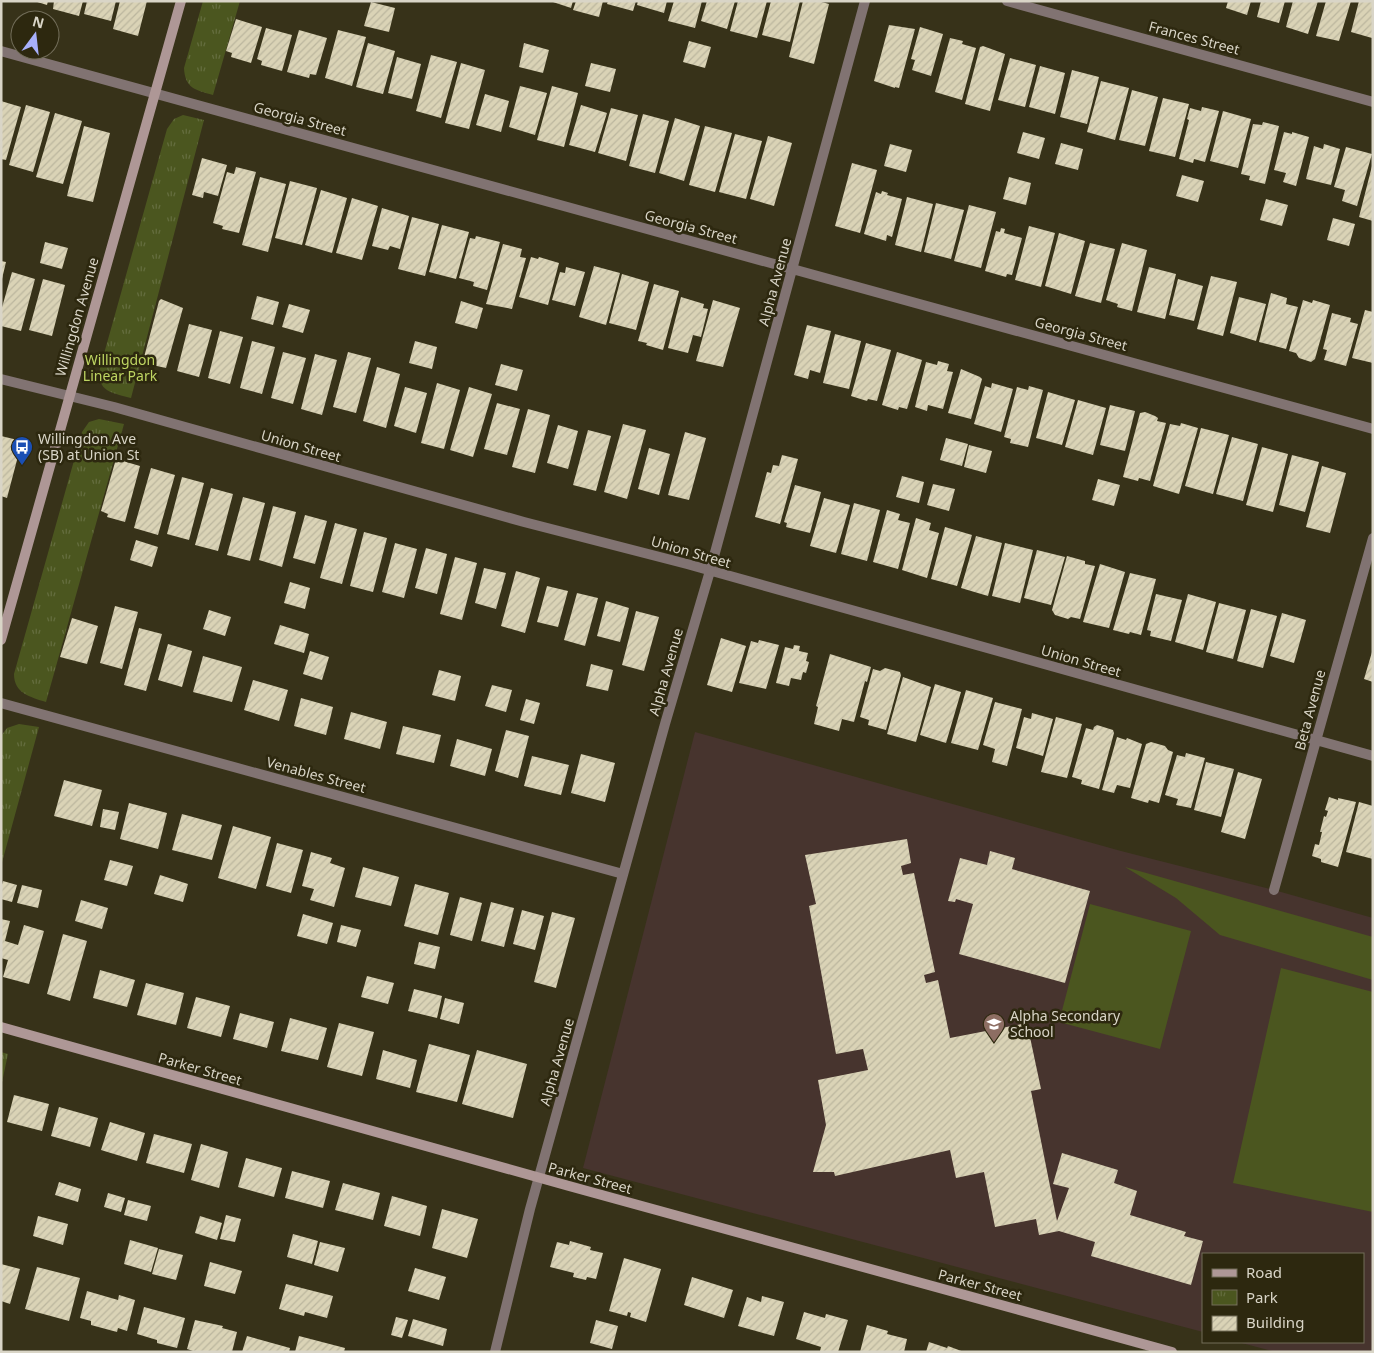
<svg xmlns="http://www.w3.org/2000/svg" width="1374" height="1353" viewBox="0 0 1374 1353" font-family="'Noto Sans',sans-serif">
<defs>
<pattern id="park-tufts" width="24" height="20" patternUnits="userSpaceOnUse" patternTransform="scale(1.25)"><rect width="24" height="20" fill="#4b561f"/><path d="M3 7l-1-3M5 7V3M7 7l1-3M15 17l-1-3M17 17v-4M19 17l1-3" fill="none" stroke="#646d3e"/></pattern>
<pattern id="building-hatch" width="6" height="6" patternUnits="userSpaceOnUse" patternTransform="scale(1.25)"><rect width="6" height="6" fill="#dad3b6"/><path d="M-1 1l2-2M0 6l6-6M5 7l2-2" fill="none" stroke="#bbb69e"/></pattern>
</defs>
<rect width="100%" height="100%" fill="#373219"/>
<!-- education -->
<path fill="#47342e" d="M695 732 1121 851 1274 890 1373 918V1352H1276L1238 1342H1363V1254H1203V1332L583 1168Z"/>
<!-- grass -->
<path fill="#4b561f" d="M1125 867 1373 937V980L1220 935 1176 898Z
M1090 904 1191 931 1160 1049 1059 1022Z
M1281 968 1373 992V1212L1233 1183Z"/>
<!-- park -->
<path fill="url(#park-tufts)" d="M203 1H240L213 95C195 90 185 88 184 68Z
M183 115 204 120 131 398C113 393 96 392 100 368L167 129 174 119Z
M99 419 124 424 46 702C30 697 14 693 14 674L82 432 89 422Z
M19 724 39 727 1 866V736L7 728Z
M1 1052 8 1054 1 1087Z"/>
<!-- building -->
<path fill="url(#building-hatch)" d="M34 1H48L47 5Z
M54 1H83L79 16 53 9Z
M87 1H116L111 21 84 14Z
M120 1H147L138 36 113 29Z
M550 1H573L571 8Z
M576 1H603L599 17 573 10Z
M608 1H636L633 11 607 4Z
M638 1H667L664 13 637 5Z
M674 1H702L695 28 668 21Z
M707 1H735L727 29 701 21Z
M738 1H767L757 38 730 31Z
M771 1H800L790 42 762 35Z
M803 1H818L829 4 814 64 789 57Z
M1228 1H1251L1247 15 1226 8Z
M1261 1H1285L1279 23 1257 17Z
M1293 1H1318L1308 34 1286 27Z
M1326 1H1351L1339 41 1316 36Z
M1359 1H1373L1372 38 1351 32Z
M371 2 395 8 389 32 364 26Z
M236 19 262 27 251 63 231 57 232 53 226 51Z
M889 25 915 29 899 88 895 87V88L874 81Z
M920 27 943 34 931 76 912 70 915 60 911 59Z
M266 28 292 35 282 71 261 65 262 61 257 59Z
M299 30 327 38 316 75 310 74 309 78 287 72Z
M338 30 366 37 352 86 325 78Z
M950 38 963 41 962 44 976 48 962 100 935 92Z
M689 41 711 47 705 68 683 62Z
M368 43 395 51 383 94 356 87Z
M524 43 549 50 543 73 519 67Z
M983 46 1005 54 990 111 965 104 980 47Z
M431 55 457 62 441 118 416 111Z
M397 57 421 64 412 99 388 93Z
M1010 58 1036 65 1025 107 998 100Z
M461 63 485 70 469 129 445 123Z
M591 63 616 69 610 92 585 86Z
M1040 66 1065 73 1055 114 1029 107Z
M1072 70 1099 77 1087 124 1060 117Z
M1101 81 1129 88 1115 140 1087 132Z
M520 86 547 93 535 135 509 127Z
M552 86 578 93 564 147 537 140Z
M1132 90 1158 97 1145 146 1119 140Z
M485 94 509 101 501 132 476 125Z
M1163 98 1189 104 1175 157 1149 151Z
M1 101 21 107 6 160 1 159Z
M26 105 50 112 33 172 9 165Z
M581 105 607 113 595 152 569 145Z
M1202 107 1219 111 1205 162 1194 159 1193 163 1179 159 1189 120 1187 119 1190 108 1201 111Z
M611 108 638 115 626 161 598 153Z
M1223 111 1251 119 1238 168 1210 161Z
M55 113 82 121 63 184 36 177Z
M643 114 669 121 655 173 629 166Z
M675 118 700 126 684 181 659 173Z
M1263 122 1279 126 1265 184 1249 180 1250 176 1241 174 1253 124 1262 125Z
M84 126 110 133 93 202 67 196Z
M705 126 732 133 715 192 689 185Z
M1023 132 1045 138 1039 159 1017 153Z
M1284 132 1292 134V132L1309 137 1296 186 1283 182 1286 173 1274 170Z
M735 134 762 141 746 199 719 192Z
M768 136 792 143 774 206 750 199Z
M1061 143 1083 149 1078 170 1055 164Z
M890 144 912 150 906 172 884 166Z
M1324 144 1340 149 1331 185 1306 179 1314 146 1323 149Z
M1346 147 1372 154 1357 206 1342 201 1345 190 1334 187Z
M202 158 227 165 218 196 204 192 203 198 192 195Z
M852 163 877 170 860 233 835 226Z
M1372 166H1373V221L1359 217Z
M236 167 256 172 239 233 222 229 223 226 213 223 227 172 234 174Z
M1182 175 1204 181 1198 202 1176 196Z
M260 177 286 184 268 252 242 245Z
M1009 177 1031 183 1026 205 1003 199Z
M290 181 317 188 302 245 275 238Z
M321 190 347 198 332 253 305 245Z
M882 191 888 193 887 195 902 199 892 237 887 235 886 241 864 234 876 192 881 194Z
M907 197 933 204 921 252 895 245Z
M352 198 378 206 362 260 336 253Z
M1266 199 1288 205 1282 226 1260 220Z
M936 203 964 210 951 259 924 252Z
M969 205 996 212 981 268 954 261Z
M382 208 409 216 400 249 390 246 388 250 372 246Z
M412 217 439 224 425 276 398 269Z
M1333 218 1355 224 1349 246 1327 240Z
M442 225 469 232 456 279 429 272Z
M1029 226 1055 233 1041 287 1015 280Z
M1001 228 1005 229 1004 233 1022 238 1012 275 1007 274 1006 277 985 271 996 231 1000 232Z
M1059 233 1085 241 1071 294 1045 286Z
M476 236 500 242 487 290 473 286 474 282 459 278 470 238 475 239Z
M45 242 68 248 62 269 40 263Z
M1090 243 1115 249 1101 303 1075 296Z
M1122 243 1147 250 1132 311 1117 307 1118 304 1106 300Z
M503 244 522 249 520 257 526 258 512 309 486 304Z
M531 257 538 259 539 257 559 263 548 305 519 297Z
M1 261 6 262 2 279H1Z
M594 266 620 273 606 325 579 317Z
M566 267 585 272 575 306 552 300 560 272 565 273Z
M1149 267 1176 274 1165 319 1137 312Z
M12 272 35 279 21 331 1 326V311Z
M622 274 649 282 636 330 609 323Z
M1211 276 1237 282 1223 336 1197 329Z
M43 279 65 285 52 336 29 330Z
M1178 279 1203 286 1194 321 1169 315Z
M654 284 679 291 663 350 646 345 647 343 638 341Z
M1271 293 1287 298 1286 304 1298 307 1286 349 1259 342Z
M257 296 279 302 273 325 251 319Z
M681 297 704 304 703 308 708 309 701 337 693 335 688 353 668 348Z
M1239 297 1266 304 1256 341 1230 333Z
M161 299 183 308 166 368 143 363V361L159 301Z
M713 300 740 308 723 367 696 361Z
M1303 300 1312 303 1313 300 1330 305 1315 359 1311 362 1299 358 1296 353 1289 351Z
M461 301 483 308 477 329 455 323Z
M289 304 310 310 303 333 282 327Z
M1365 310 1373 312V363L1352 358Z
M1332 313 1351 318 1350 322 1358 324 1346 366 1324 360 1327 350 1323 349Z
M189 324 212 330 199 377 177 371Z
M807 325 831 331 820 373 810 370 808 379 794 375Z
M220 331 243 337 230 384 208 378Z
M835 334 861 341 849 389 823 383Z
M252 341 275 347 262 394 240 388Z
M415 341 437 347 432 369 409 363Z
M866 343 891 350 877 401 868 399 867 401 851 396Z
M283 352 306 358 293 404 271 398Z
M348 352 371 358 356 413 333 407Z
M897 352 922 360 907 409 899 407 898 410 882 405Z
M315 354 337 360 322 415 301 409Z
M938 361 949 364 947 371 953 372 943 409 928 405 927 411 915 407 926 362 937 365Z
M501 364 523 370 517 391 495 385Z
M377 367 400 374 386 428 363 421Z
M961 369 980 377 982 379 971 419 948 413Z
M437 383 460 390 444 449 421 443Z
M992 383 1013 389 1001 432 974 424 985 386 991 388Z
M1029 386 1043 390 1028 447 1010 443 1011 439 1004 437 1017 387 1028 390Z
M405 387 427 393 416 433 394 426Z
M469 387 492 394 473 457 450 450Z
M1048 392 1075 400 1062 445 1036 438Z
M1078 400 1106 408 1093 455 1065 447Z
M497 403 520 409 507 455 484 449Z
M1110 405 1135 411 1125 451 1100 445Z
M528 409 550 415 535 473 512 467Z
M1145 412 1155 416 1158 418 1157 421 1166 423 1150 481 1139 478 1138 481 1123 477 1140 413Z
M1181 423 1198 428 1179 494 1153 486 1170 424 1180 426Z
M623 424 646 430 627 499 604 492Z
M558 425 578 431 568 469 547 463Z
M1201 428 1229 435 1213 494 1185 486Z
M588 430 611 436 596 491 573 485Z
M685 432 706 438 689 500 668 495Z
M1 436 22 441 7 498 1 496Z
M1232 437 1258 444 1243 501 1216 494Z
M946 438 968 444 962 466 940 460Z
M969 445 992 451 986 473 964 467Z
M1262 447 1288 454 1273 512 1246 505Z
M649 448 670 454 659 495 638 489Z
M782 455 798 459 780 524 755 517 767 472 771 473 773 465 779 466Z
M1292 455 1319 462 1305 512 1279 505Z
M116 459 140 466 125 522 107 517 108 514 101 511Z
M1322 466 1346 473 1330 533 1306 527Z
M151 468 175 475 158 535 134 528Z
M902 476 924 482 919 503 896 497Z
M182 477 204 483 189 540 167 534Z
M1098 479 1120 485 1114 506 1092 500Z
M933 484 955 489 949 511 927 505Z
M795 485 821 492 810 533 786 527 787 523 784 522Z
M211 488 233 494 218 551 195 545Z
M243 497 265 503 250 561 227 555Z
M824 498 850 505 836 553 810 546Z
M854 503 880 510 867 561 841 554Z
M273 506 296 512 282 567 259 560Z
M887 510 900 514 898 520 910 523 898 569 873 562Z
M305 515 327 521 315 564 293 558Z
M916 518 931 523 929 530 939 533 927 578 902 570Z
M335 523 357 529 342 584 320 578Z
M945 527 972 535 957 586 931 579Z
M364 532 387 538 373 592 350 586Z
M976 536 1002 543 988 596 961 588Z
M136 540 158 547 152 567 130 560Z
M395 543 417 549 404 598 382 592Z
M1005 543 1033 550 1020 603 992 596Z
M426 548 447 554 437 594 415 588Z
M1037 550 1065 557 1051 605 1024 598Z
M1067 556 1085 561V564L1095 566 1080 619 1071 617 1068 619 1055 615 1052 610Z
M455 557 477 563 462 620 440 614Z
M1100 564 1125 572 1109 628 1083 622Z
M484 568 506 573 496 609 475 603Z
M516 571 540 578 525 633 501 626Z
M1130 573 1156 579 1141 635 1130 632 1129 634 1113 630Z
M290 582 310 588 305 609 284 603Z
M547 586 568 591 558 627 537 622Z
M577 593 598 598 585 646 564 640Z
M1156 594 1182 600 1171 641 1150 636 1151 631 1147 630Z
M1188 594 1216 602 1203 650 1175 642Z
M606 601 629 608 620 642 597 636Z
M1219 603 1246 610 1233 659 1206 652Z
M115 606 138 612 122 669 100 663Z
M1251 609 1277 616 1263 668 1237 661Z
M209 610 231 617 225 636 203 629Z
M636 611 659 617 644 671 622 665Z
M1282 613 1306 620 1294 663 1270 656Z
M72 618 98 626 87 664 60 657Z
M280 625 309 634 304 653 274 644Z
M139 628 162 634 146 691 124 685Z
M721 638 746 646 732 692 707 685Z
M759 640 779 645 766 689 739 683 751 641 758 643Z
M168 644 192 651 182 687 158 680Z
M794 645 800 646 799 651 808 653 806 661 809 662 806 673 803 672 801 680 791 678 789 686 776 683 785 647 793 649Z
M310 651 329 657 322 680 303 674Z
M1372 652H1373V682L1364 679Z
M830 654 871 667 867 682 865 681 854 722 842 719 839 731 814 724 818 707 816 706Z
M203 656 242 667 232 702 193 692Z
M591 664 613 670 608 691 586 686Z
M885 668 900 672 901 675 886 730 868 725 869 720 860 717 873 669 880 671Z
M439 670 461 676 455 701 432 695Z
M903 677 931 687 916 742 887 734Z
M253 680 288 690 279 721 244 710Z
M935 684 961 692 946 743 920 735Z
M492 685 512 690 506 712 485 706Z
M966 690 993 698 978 750 951 743Z
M301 698 333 707 326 735 294 726Z
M526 699 540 703 534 724 520 720Z
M995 702 1022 709 1007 766 992 762 995 749 983 745Z
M351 712 387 722 380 749 344 739Z
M1032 713 1053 719 1043 756 1016 748 1024 717 1031 719Z
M1056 717 1082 724 1067 778 1041 772Z
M1097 725 1113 730 1114 733 1099 789 1081 784 1082 780 1072 777 1086 728 1093 730 1094 727Z
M403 726 441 735 434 763 396 754Z
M506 730 529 736 518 778 495 771Z
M1117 737 1126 740 1127 738 1142 744 1130 788 1117 785 1114 793 1102 790Z
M457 739 492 749 485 776 450 766Z
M1151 742 1165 746 1168 750 1173 752 1159 803 1149 800 1148 803 1131 798 1146 744Z
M1186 753 1205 758 1191 808 1176 805 1178 799 1165 795 1177 755 1185 757Z
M581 754 615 763 605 802 571 793Z
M532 756 569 765 561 795 524 786Z
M1206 762 1234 769 1221 817 1194 810Z
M1238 772 1262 779 1245 839 1221 832Z
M64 780 102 790 92 826 54 816Z
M1329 797 1338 800V798L1356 802 1338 867 1321 862V859L1312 856 1315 844 1319 845 1322 832H1320L1324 816 1326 817 1328 811 1325 810Z
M1359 802 1373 806V859L1346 852Z
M129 803 167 813 158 849 120 839Z
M103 809 119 812 115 830 100 827Z
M182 814 222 825 212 860 172 850Z
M233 826 271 837 256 889 218 878Z
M907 839 911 863 901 866 903 875 914 873 935 972 924 975 926 983 938 980 950 1038 1027 1023 1041 1089 1031 1091 1057 1221 1069 1188 1053 1184 1062 1153 1118 1170 1114 1183 1137 1191 1130 1215 1186 1232 1184 1236 1203 1241 1191 1285 1091 1256 1095 1242 1059 1231 1039 1235 1036 1219 995 1227 984 1172 956 1178 950 1150 835 1176 834 1172H813L826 1125 818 1080 868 1070 863 1049 836 1054 809 906 816 904 805 855Z
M277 843 303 850 291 893 266 886Z
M990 851 1015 858 1012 869 1090 891 1065 983 959 954 973 904 956 899 955 902 948 901 960 858 987 865Z
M311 852 332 858 330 863 345 868 334 907 310 900 314 889 302 886Z
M110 860 133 866 127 886 104 880Z
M363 867 399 877 391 906 355 897Z
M160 875 188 884 183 902 154 894Z
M3 881 17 885 12 902 1 899V888Z
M415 884 449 893 438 935 404 926Z
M22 885 42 890 38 908 17 903Z
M460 897 482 903 472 941 450 935Z
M81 900 108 908 102 929 75 921Z
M491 902 514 908 504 947 481 941Z
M522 910 544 916 535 950 513 944Z
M552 912 575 918 556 988 534 982Z
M303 914 333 923 327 944 297 936Z
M1 919 10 921 5 941 18 945 24 925 44 931 29 984 3 977 8 960 1 958Z
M341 925 361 930 356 947 337 942Z
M63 934 87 941 70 1001 47 994Z
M419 942 440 947 435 969 414 964Z
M100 970 135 980 127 1007 93 998Z
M367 976 394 983 388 1004 361 997Z
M146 983 184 993 176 1025 137 1015Z
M414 989 442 996 437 1018 408 1011Z
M196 997 230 1006 221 1037 187 1028Z
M445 998 464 1003 459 1024 440 1019Z
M240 1013 274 1022 267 1048 233 1039Z
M290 1018 327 1028 318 1060 281 1051Z
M339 1023 374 1032 362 1076 327 1067Z
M429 1044 470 1055 457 1102 416 1092Z
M383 1050 417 1060 410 1088 376 1079Z
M477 1050 527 1064 513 1118 462 1104Z
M14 1095 49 1104 42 1131 7 1122Z
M59 1107 98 1118 90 1147 51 1136Z
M110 1122 145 1133 137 1161 101 1150Z
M154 1134 192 1144 184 1173 146 1163Z
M201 1144 228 1152 219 1188 191 1180Z
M246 1158 282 1168 274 1197 238 1187Z
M292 1171 330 1181 323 1208 285 1198Z
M59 1182 81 1189 78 1202 55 1195Z
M343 1183 380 1193 373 1220 335 1210Z
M108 1193 125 1198 121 1212 104 1207Z
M392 1196 427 1206 420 1236 384 1226Z
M128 1200 151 1206 147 1221 124 1215Z
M442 1209 478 1219 467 1258 432 1248Z
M226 1215 241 1219 235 1242 220 1239Z
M38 1216 68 1224 63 1245 33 1236Z
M200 1216 222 1223 217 1240 195 1233Z
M293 1234 318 1241 312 1264 287 1257Z
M130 1240 158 1248 151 1272 124 1264Z
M570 1241 591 1247 590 1250 603 1253 596 1279 587 1277 586 1280 573 1277 574 1273 550 1267 557 1242 569 1245Z
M320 1242 345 1248 338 1272 314 1265Z
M159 1249 183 1255 176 1280 152 1274Z
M624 1258 661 1269 646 1322 630 1317 631 1313 628 1312 627 1316 609 1311Z
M210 1262 242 1271 235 1294 204 1286Z
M1 1264 20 1269 10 1304 1 1301Z
M37 1267 80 1278 69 1321 25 1309Z
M415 1268 446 1277 439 1300 408 1291Z
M692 1277 733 1290 724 1318 684 1305Z
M286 1284 333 1296 327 1318 305 1312 304 1316 279 1309Z
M87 1291 118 1300 119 1295 135 1300 127 1331 118 1328 117 1332 91 1325V1321L80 1318Z
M762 1296 784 1302 774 1336 738 1326 747 1297 761 1302Z
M144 1307 185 1318 177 1348 157 1343V1340L137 1334Z
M804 1312 825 1318 826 1314 848 1320 838 1352 820 1351 821 1347 796 1339Z
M396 1317 408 1320 402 1338 391 1335Z
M413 1319 447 1329 443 1346 408 1336Z
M195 1320 223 1326 222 1328 237 1332 232 1352H196L187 1349Z
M596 1320 618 1326 612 1349 590 1343Z
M867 1325 888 1331 887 1334 907 1339 904 1352H860Z
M247 1336 290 1348 289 1352H242Z
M299 1336 345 1348 344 1352H295Z
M929 1342 947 1348 948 1346 964 1352H926Z"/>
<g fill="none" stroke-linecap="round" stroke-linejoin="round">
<!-- street -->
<path stroke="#817372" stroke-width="10" d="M1007 1 1373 102
M1 51 1373 429
M1 379 114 407 524 522 687 564 1373 756
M1 703 623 874
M1274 890 1373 538
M495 1352 530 1209 665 724 710 571 865 1"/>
<!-- secondary -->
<path stroke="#ae9796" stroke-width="10" d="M1 640 181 1
M1 1027 569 1186 1172 1352"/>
</g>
<!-- icons -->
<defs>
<g id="bus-pin" transform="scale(1.125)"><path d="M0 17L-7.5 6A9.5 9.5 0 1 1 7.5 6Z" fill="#1a4fb4" stroke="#2d280f"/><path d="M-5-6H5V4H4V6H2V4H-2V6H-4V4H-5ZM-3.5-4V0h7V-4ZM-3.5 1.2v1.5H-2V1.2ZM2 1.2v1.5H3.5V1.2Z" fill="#fff"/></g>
<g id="school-pin" transform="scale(1.125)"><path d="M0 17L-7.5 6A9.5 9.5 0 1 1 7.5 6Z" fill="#8d6e63" stroke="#2d280f"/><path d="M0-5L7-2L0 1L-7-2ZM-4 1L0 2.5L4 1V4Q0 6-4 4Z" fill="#fff"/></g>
</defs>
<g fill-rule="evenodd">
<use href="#bus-pin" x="22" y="447"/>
<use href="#school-pin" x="994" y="1024"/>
</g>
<g text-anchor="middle" stroke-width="5" stroke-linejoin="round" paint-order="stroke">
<!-- street labels -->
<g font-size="14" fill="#d9d5c7" stroke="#2d280f">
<text transform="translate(1194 38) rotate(15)" y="5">Frances Street</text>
<text transform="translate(300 119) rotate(15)" y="5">Georgia Street</text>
<text transform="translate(691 227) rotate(15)" y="5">Georgia Street</text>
<text transform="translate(775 282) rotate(-75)" y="5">Alpha Avenue</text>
<text transform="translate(77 317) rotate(-74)" y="5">Willingdon Avenue</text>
<text transform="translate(1081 334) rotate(15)" y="5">Georgia Street</text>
<text transform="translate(301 446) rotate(16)" y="5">Union Street</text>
<text transform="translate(691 552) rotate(16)" y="5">Union Street</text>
<text transform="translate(1081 661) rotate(16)" y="5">Union Street</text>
<text transform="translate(666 672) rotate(-74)" y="5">Alpha Avenue</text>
<text transform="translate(1310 710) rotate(-75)" y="5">Beta Avenue</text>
<text transform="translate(316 775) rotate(15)" y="5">Venables Street</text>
<text transform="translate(557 1062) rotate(-74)" y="5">Alpha Avenue</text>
<text transform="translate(200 1069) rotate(16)" y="5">Parker Street</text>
<text transform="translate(590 1178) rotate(15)" y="5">Parker Street</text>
<text transform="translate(980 1285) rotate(15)" y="5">Parker Street</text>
</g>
<!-- park labels -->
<g font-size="14" fill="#bed562" stroke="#2d280f">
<text x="120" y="365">Willingdon<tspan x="120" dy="16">Linear Park</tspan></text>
</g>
<!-- poi labels -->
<g font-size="14" fill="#d9d5c7" stroke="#2d280f" text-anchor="start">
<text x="38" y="444">Willingdon Ave<tspan x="38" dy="16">(SB) at Union St</tspan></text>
<text x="1010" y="1021">Alpha Secondary<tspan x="1010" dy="16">School</tspan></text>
</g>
</g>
<!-- border -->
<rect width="1374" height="1353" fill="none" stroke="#d9d5c7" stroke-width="5"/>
<!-- legend -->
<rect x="1202" y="1253" width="162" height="90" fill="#2d280f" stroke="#726d59"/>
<rect x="1212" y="1269" width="25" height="8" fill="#ae9796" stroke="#726d59"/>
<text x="1246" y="1278" font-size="15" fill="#d9d5c7">Road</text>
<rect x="1212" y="1290" width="25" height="15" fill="url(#park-tufts)" stroke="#726d59"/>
<text x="1246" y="1303" font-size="15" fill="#d9d5c7">Park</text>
<rect x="1212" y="1316" width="25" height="15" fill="url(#building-hatch)" stroke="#726d59"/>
<text x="1246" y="1328" font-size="15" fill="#d9d5c7">Building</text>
<!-- north arrow -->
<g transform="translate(35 35) rotate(15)"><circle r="24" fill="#2d280f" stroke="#726d59"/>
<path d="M0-4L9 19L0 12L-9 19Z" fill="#a7b0fc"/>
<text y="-8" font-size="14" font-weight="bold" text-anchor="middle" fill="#d9d5c7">N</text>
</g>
</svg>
